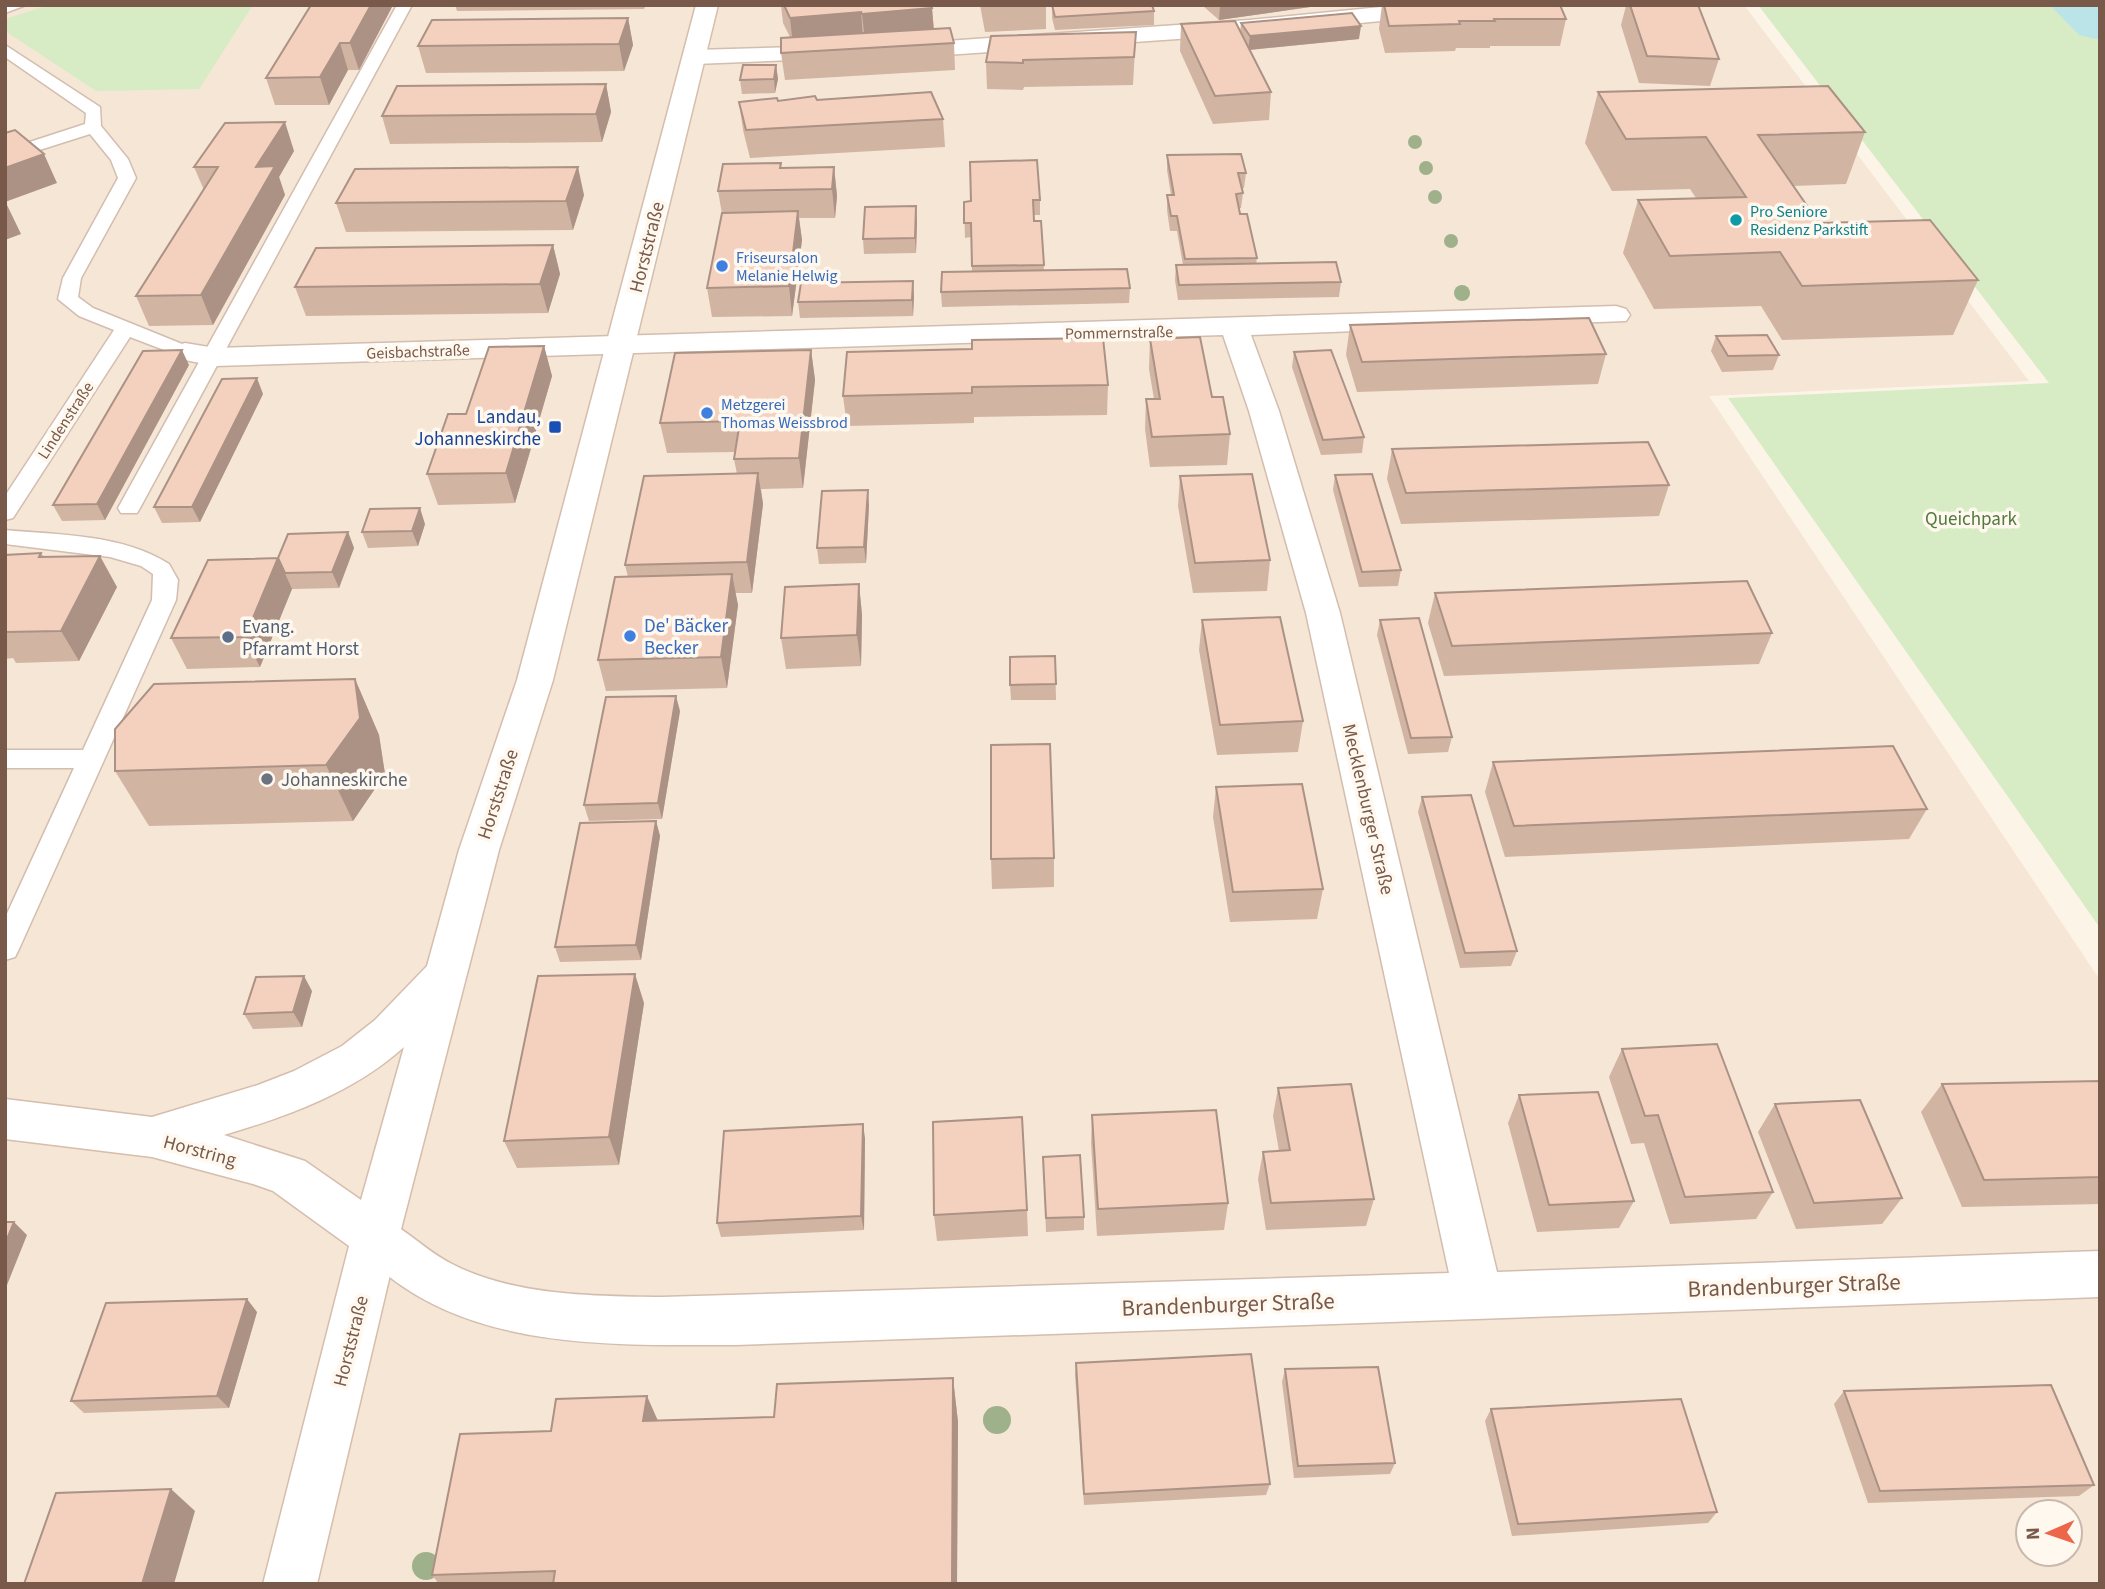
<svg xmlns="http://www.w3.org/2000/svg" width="2105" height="1589" viewBox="0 0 2105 1589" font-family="'Source Sans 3',sans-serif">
<rect width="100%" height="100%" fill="#fdf4e8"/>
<!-- residential -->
<path fill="#f5e6d6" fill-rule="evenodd" d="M5 5H1744L2029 381 1709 396 2100 980V1584H5ZM2028 1512H2070V1554H2028Z"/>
<!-- green -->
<path fill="#d7ecc5" d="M49 5H253L199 89 96 91 5 31V19Z
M1758 5H2100V928L1728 398 2049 383Z"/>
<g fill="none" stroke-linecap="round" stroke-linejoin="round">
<!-- river -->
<path fill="#bbe4e8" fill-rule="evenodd" d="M2050 5H2100V40L2079 35Z"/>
<!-- lane casing -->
<g stroke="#d3bdaf" stroke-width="3">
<path id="lane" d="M5 5H26L5 13Z
M397 5H412L140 508 137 513H121L118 508Z
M5 45 100 107 101 126 128 159 136 178 81 278 78 297 93 308 192 348 195 352 185 358 130 337 13 518 5 520V496L114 330 79 316 58 299 63 278 118 178 111 160 90 134 5 161V150L85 124 86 113 5 57Z
M5 530C58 535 123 534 169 564L178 580 176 600 19 949 15 957 5 960V918L74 768H5V750H83L152 600 153 574 141 566 110 557 5 544Z"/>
</g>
<!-- street casing -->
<g stroke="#d3bdaf" stroke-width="3">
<path id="street" d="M1401 5H1482L1471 12 1249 34 903 58 895 56 891 51 895 46 903 44 1249 20Z
M833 46 841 48 845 53 841 58 695 64 687 62 683 57 687 52 695 50Z
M1616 306 1626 309 1630 315 1626 321 1251 335 1279 411 1340 613 1497 1272 2100 1251V1297L736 1345C622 1345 486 1351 391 1278 374 1266 360 1256 351 1237L358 1221 375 1215C404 1226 424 1250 452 1264 514 1296 594 1296 662 1297L1449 1273 1306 613 1249 411 1223 335 215 366 175 358 170 352 175 346 185 343 215 348Z"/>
</g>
<!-- secondary casing -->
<g stroke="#d6bdac" stroke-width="3">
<path id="secondary" d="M696 5H718L553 680 499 850 399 1237 317 1584H263L349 1246 273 1191 253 1184 152 1157 5 1139V1099L152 1117 258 1085 294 1071 342 1046 375 1020 427 966 459 850 517 680ZM404 1047 361 1200 305 1161 224 1135C288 1116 353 1093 404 1047Z"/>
</g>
<!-- lane -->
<use href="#lane" fill="#fff" fill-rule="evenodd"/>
<!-- street -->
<use href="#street" fill="#fff" fill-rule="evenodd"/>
<!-- secondary -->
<use href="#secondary" fill="#fff" fill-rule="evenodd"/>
</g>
<!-- trees -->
<g fill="#9fb18b">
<circle cx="1415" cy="142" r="7"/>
<circle cx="1426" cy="168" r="7"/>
<circle cx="1435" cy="197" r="7"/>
<circle cx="1451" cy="241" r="7"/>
<circle cx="1462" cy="293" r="8"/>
<circle cx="997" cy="1420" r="14"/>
<circle cx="426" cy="1566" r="14"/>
</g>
<!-- wall -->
<path fill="#d2b4a3" d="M311 5H393L359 70H348L329 105H275L266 78Z
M455 5H646L644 9 457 11Z
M781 5H931L932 8 934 29 954 43 955 70 785 80 781 53 790 37 783 23Z
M980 5H1046V29L985 32Z
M1052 5 1154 11V25L1055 30 1052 18Z
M1202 5H1324L1219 20Z
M1382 5H1560L1566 19 1560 46H1490V48H1456L1455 51 1385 53 1379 29Z
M1610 5H1698L1719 59 1710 86 1639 83 1621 25 1626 6H1611Z
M628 18 633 45 624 71 426 73 418 46Z
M1241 23 1359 39 1250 50 1271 92 1269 120 1213 124 1180 51 1181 24 1240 32Z
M1136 32 1133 85 1024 87 1023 90 987 89 986 62Z
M776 65 778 79 775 93 742 94 740 80Z
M606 84 611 112 602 142 390 144 382 116Z
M1598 92 1865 132 1846 184 1793 186 1819 223 1978 280 1953 335 1782 340 1761 306 1654 309 1623 253 1638 200 1696 198 1690 189 1612 191 1585 143Z
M817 100 943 119 945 147 750 158 743 130 739 102Z
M294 151 279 177 285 195 213 325 149 326 136 296 204 190 194 167Z
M1167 155 1246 173 1244 188H1241L1243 193 1241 208H1239L1257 258 1256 264 1341 282 1339 297 1178 300 1175 280 1176 265H1183L1177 231H1170L1167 210V195H1171L1167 170Z
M781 163V168L834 167 837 196 835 218H799L802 240 792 316 712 317 707 288 722 214 718 191Z
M584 195 573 230 346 232 336 203Z
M1040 200V215H1034V221H1041L1044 270 1130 288 1129 303 942 307 941 292 972 272 971 237 965 238 964 202Z
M917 220 916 253 864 254 863 239Z
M553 245 560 274 548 313 306 316 295 287Z
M914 296 913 316 800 318 798 302Z
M1350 325 1606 354 1598 384 1357 392 1346 355Z
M1716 336 1779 355 1773 370 1722 372 1711 351Z
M1150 339 1212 397 1230 434 1227 465 1150 467 1145 429 1146 399H1154L1149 369Z
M544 346 552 376 515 503 438 505 427 474 466 414Z
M811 350 815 380 803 488 761 489 763 504 752 593H735L738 605 727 688 606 691 598 660 628 577 625 565 737 474 734 459 736 452 667 453 660 423Z
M847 352 1108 385 1107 415 974 417V423L847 426 843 396Z
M1294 352 1364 437 1362 453 1321 455 1292 367Z
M189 365 105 520 62 521 53 505Z
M263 394 200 522 162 523 154 507Z
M1392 449 1669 485 1659 516 1401 524 1387 479Z
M1335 475 1401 570 1398 586 1359 587 1333 490Z
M1180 476 1270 560 1267 591 1193 593 1178 506Z
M869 505 866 563 819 564 817 548Z
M425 524 418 546 368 548 362 532Z
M348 532 354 548 339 588 292 589 260 667 187 669 171 638 278 558Z
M41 553 44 557 117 587 79 661 16 663 13 658 5 659V555Z
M859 584 862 615 861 666 786 669 781 638Z
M1435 593 1772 633 1759 664 1444 676 1428 623Z
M1202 620 1303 721 1298 752 1217 755 1199 650Z
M1380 620 1452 737 1448 752 1408 754 1377 635Z
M1055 656 1056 700H1011L1010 685Z
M355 679 379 735 385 774 353 821 149 826 115 771Z
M680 711 662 819 589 821 584 805Z
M1493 762 1927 809 1909 839 1505 857 1485 792Z
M1216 787 1323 889 1317 919 1230 922 1213 817Z
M1422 797 1517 951 1511 966 1460 968 1418 812Z
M656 821 660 836 641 960 560 962 555 947Z
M1054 858V887L992 889 991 859Z
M312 991 302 1027 253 1029 244 1014Z
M644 1003 619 1165 517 1168 504 1141Z
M1622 1049 1773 1192 1756 1219 1670 1224 1644 1143 1631 1144 1609 1077Z
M2100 1081V1204L1962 1207 1921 1112 1942 1084Z
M1278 1088 1374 1199 1366 1226 1266 1230 1258 1179 1263 1152 1279 1151 1273 1116Z
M1519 1095 1634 1201 1619 1228 1537 1232 1508 1123Z
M1775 1104 1902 1198 1882 1224 1796 1229 1758 1132Z
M1092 1116 1228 1203 1224 1230 1097 1236 1091 1143Z
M865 1138 864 1230 721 1237 717 1223Z
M1043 1157 1084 1217V1230L1046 1232Z
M1027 1210 1028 1236 937 1241 934 1215Z
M257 1312 229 1408 84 1413 71 1401Z
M1076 1363 1270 1484 1266 1495 1084 1505 1075 1375Z
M1285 1369 1395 1463 1390 1474 1294 1478 1282 1382Z
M953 1378 958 1422 957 1584H439L432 1575 551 1431 658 1421 774 1417Z
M1844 1391 2094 1485 2079 1496 1868 1503 1834 1404Z
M1491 1409 1717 1512 1708 1523 1512 1536 1485 1421Z"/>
<!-- shaded-wall -->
<path fill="#ab9285" d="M371 5H393L359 70 350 43Z
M1220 5H1324L1219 20Z
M932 8 934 34 865 41 862 14Z
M861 12 863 38 793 45 790 18Z
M628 18 633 45 624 71 619 44Z
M1361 26 1359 39 1248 50 1250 36Z
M340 43 348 70 329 105 320 77Z
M776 65 778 79 775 93 774 79Z
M606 84 611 112 602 142 596 114Z
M285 122 294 151 279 177 285 195 213 325 201 295 256 167Z
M44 154 57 183 5 202V168Z
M578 167 584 195 573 230 566 201Z
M834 167 837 196 835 218 832 189Z
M7 205 21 234 5 240V206Z
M916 206 917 220 916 253 915 238Z
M798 211 802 240 792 316 789 286Z
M553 245 560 274 548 313 540 284Z
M913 281 914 296 913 316 912 300Z
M544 346 552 376 515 503 506 473Z
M182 350 189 365 105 520 97 504Z
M811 350 815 380 803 488 799 458Z
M257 378 263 394 200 522 192 507Z
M758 473 763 504 752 593 747 562Z
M868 490 869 505 866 563 864 547Z
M420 508 425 524 418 546 412 531Z
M348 532 354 548 339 588 332 572Z
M100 556 117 587 79 661 61 631Z
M278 558 292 589 260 667 245 637Z
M732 574 738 605 727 688 721 657Z
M859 584 862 615 861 666 857 635Z
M355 679 379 735 385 774 353 821 326 765Z
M676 696 680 711 662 819 658 803Z
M656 821 660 836 641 960 636 945Z
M635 974 644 1003 619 1165 609 1137Z
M304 976 312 991 302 1027 293 1012Z
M863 1124 865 1138 864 1230 861 1216Z
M14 1222 27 1235 5 1290V1244Z
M247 1299 257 1312 229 1408 217 1396Z
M953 1378 958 1422 957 1584H952Z
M647 1396 666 1439 643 1421Z
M171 1489 195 1511 174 1584H142Z"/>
<!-- building -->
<path fill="#f4d1be" stroke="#ab9285" stroke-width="2" d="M311 5H371L350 43H340L320 77 266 78Z
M784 5H931L932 8 862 14 861 12 790 18Z
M1052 5H1152L1154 11 1055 17Z
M1384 5H1560L1566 19H1494L1495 21H1459L1460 24 1389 26Z
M1630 5H1698L1719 59 1647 56Z
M1352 13 1361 26 1250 36 1241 23Z
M628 18 619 44 418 46 432 20Z
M1235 21 1271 92 1215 96 1181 24Z
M950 28 954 43 781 53V38Z
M1136 32 1134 57 1023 60V63L986 62 991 36Z
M743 65H776L774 79 740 80Z
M606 84 596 114 382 116 397 86Z
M1828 86 1865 132 1758 135 1819 223 1930 220 1978 280 1802 286 1780 252 1670 256 1638 200 1746 197 1706 137 1626 139 1598 92Z
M931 92 943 119 746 130 739 102 777 98 778 101 815 96 817 100Z
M285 122 256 167 275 166 201 295 136 296 218 167H194L225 123Z
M15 130 44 154 5 168V133Z
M1241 154 1246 173H1238L1243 193 1236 194 1240 214H1247L1257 258 1185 259 1177 216H1171L1167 195H1174L1167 155Z
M1037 160 1040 200H1033L1034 221H1041L1044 265 972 266 971 223H964V202L971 201 970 162Z
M781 163 780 168 834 167 832 189 718 191 723 164Z
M578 167 566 201 336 203 355 169Z
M916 206 915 238 863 239 865 207Z
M798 211 789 286 707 288 722 213Z
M553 245 540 284 295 287 316 248Z
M1336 262 1341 282 1179 285 1176 265Z
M1127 269 1130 288 941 292 942 272Z
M913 281 912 300 798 302 801 283Z
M1589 318 1606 354 1362 362 1350 325Z
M1767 335 1779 355 1728 356 1716 336Z
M1200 337 1212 397H1223L1230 434 1152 437 1146 399H1160L1150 339Z
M1103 338 1108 385 972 387V393L843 396 847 352 972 349V340Z
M544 346 506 473 427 474 448 414H466L489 347Z
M182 350 97 504 53 505 143 351Z
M811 350 799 458 734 459 740 421 660 423 675 353Z
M1331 350 1364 437 1323 440 1294 352Z
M257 378 192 507H154L222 379Z
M1648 442 1669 485 1406 493 1392 449Z
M758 473 747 562 625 565 644 476Z
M1252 474 1270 560 1195 563 1180 476Z
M1372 474 1401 570 1362 572 1335 475Z
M868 490 864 547 817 548 822 491Z
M420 508 412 531 362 532 370 509Z
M348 532 332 572 285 573 278 558 288 534Z
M41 553 39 557 100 556 61 631 5 632V555Z
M278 558 245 637 171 638 208 560Z
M732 574 721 657 598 660 615 577Z
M1747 581 1772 633 1452 646 1435 593Z
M859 584 857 635 781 638 785 587Z
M1280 617 1303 721 1220 725 1202 620Z
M1419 618 1452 737 1411 738 1380 620Z
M1055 656 1056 684 1010 685V657Z
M355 679 360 718 326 765 115 771V729L154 684Z
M676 696 658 803 584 805 606 697Z
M1050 744 1054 858 991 859V745Z
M1893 746 1927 809 1514 826 1493 762Z
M1302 784 1323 889 1233 892 1216 787Z
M1471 795 1517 951 1465 953 1422 797Z
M656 821 636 945 555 947 580 823Z
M635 974 609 1137 504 1141 538 976Z
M304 976 293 1012 244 1014 256 977Z
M1717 1044 1773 1192 1685 1197 1658 1115 1645 1116 1622 1049Z
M2100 1081V1177L1984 1180 1942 1084Z
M1351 1084 1374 1199 1271 1203 1263 1152 1290 1150 1278 1088Z
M1598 1092 1634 1201 1549 1205 1519 1095Z
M1860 1100 1902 1198 1814 1203 1775 1104Z
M1216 1110 1228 1203 1098 1209 1092 1115Z
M1022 1117 1027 1210 934 1215 933 1122Z
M863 1124 861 1216 717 1223 724 1131Z
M1080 1155 1084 1217 1046 1218 1043 1157Z
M5 1222H14L5 1244Z
M247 1299 217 1396 71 1401 106 1303Z
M1251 1354 1270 1484 1084 1494 1076 1363Z
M1378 1367 1395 1463 1298 1466 1285 1369Z
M953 1378 952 1584H553L555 1571 432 1575 460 1434 551 1431 556 1399 647 1396 643 1421 774 1417 777 1384Z
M2051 1385 2094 1485 1880 1491 1844 1391Z
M1681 1399 1717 1512 1518 1524 1491 1409Z
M171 1489 142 1584H24L56 1493Z"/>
<!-- markers -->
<circle fill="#0f9aa8" stroke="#fff8ef" stroke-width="2.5" cx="1736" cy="220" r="7"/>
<g fill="#3f7fe0" stroke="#fff8ef" stroke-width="2.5">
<circle cx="722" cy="266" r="7"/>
<circle cx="707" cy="413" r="7"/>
<circle cx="630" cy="636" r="7"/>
</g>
<rect fill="#1a4fb4" stroke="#fff8ef" stroke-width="2.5" x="548" y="420" width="14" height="14" rx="3.5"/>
<circle fill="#5c6f8a" stroke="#fff8ef" stroke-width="2.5" cx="228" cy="637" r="7"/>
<circle fill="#6b7280" stroke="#fff8ef" stroke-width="2.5" cx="267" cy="779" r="7"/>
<g text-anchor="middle" stroke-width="7" stroke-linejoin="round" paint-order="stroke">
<!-- far-culture labels -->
<g font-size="16" fill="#0d838f" stroke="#fff8ef" text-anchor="start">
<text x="1750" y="217">Pro Seniore<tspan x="1750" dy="18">Residenz Parkstift</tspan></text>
</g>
<!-- far-shop labels -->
<g font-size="16" fill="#366cbe" stroke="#fff8ef" text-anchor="start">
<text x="736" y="263">Friseursalon<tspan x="736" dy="18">Melanie Helwig</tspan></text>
<text x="721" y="410">Metzgerei<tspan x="721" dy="18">Thomas Weissbrod</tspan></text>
</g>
<!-- far-street labels -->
<g font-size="16" fill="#79594a" stroke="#fff8ef">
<text transform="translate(1119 332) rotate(-1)" y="6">Pommernstraße</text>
<text transform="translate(418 351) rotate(-2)" y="6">Geisbachstraße</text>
<text transform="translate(65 420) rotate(-57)" y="6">Lindenstraße</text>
</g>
<!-- street labels -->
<g font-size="19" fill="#79594a" stroke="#fff8ef">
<text transform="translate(646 247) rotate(-76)" y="7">Horststraße</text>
<text transform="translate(497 794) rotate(-72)" y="7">Horststraße</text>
<text transform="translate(1369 809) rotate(77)" y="7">Mecklenburger Straße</text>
<text transform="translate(200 1150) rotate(15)" y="7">Horstring</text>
<text transform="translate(350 1341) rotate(-76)" y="7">Horststraße</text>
</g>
<!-- transit labels -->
<g font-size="19" fill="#164399" stroke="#fff8ef" text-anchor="end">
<text x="541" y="423">Landau,<tspan x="541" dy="22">Johanneskirche</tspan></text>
</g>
<!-- park labels -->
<g font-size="19" fill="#527a3f" stroke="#fff8ef">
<text x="1971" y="525">Queichpark</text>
</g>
<!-- shop labels -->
<g font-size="19" fill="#366cbe" stroke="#fff8ef" text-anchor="start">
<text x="644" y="632">De' Bäcker<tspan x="644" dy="22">Becker</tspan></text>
</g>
<!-- service labels -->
<g font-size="19" fill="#4e5e75" stroke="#fff8ef" text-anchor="start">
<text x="242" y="633">Evang.<tspan x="242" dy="22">Pfarramt Horst</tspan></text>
</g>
<!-- worship labels -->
<g font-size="19" fill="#5b616d" stroke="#fff8ef" text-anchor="start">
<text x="281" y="786">Johanneskirche</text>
</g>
<!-- near-street labels -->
<g font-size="23" fill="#79594a" stroke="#fff8ef">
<text transform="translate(1794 1285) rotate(-2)" y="8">Brandenburger Straße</text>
<text transform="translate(1228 1304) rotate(-2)" y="8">Brandenburger Straße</text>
</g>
</g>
<!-- border -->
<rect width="2105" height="1589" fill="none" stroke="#79594a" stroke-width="14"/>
<!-- north arrow -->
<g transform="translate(2049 1533) rotate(268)"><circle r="33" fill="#fff8ef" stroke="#c9b8ad" stroke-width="2"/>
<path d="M0-5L12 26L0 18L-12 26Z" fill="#ec6649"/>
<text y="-10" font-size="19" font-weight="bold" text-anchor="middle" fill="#79594a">N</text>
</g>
</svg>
